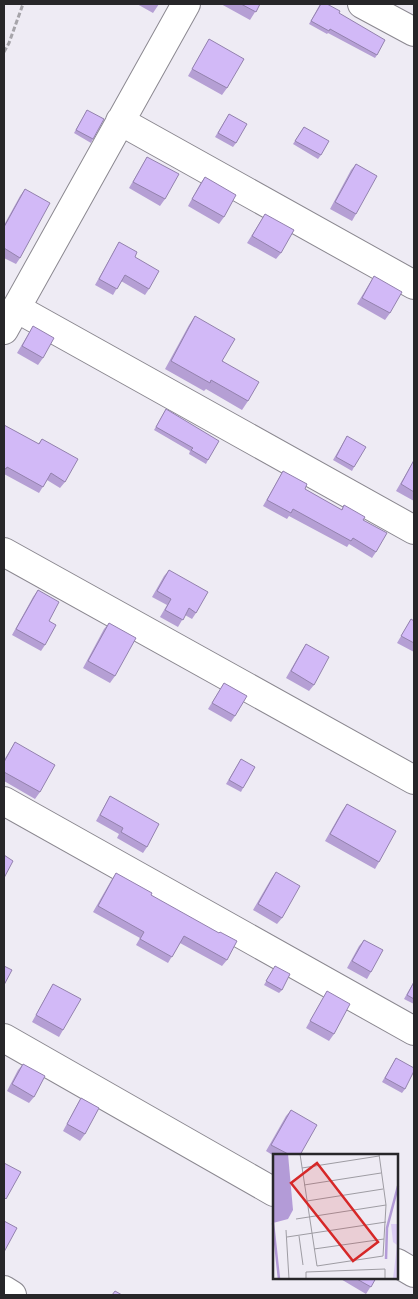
<svg xmlns="http://www.w3.org/2000/svg" width="418" height="1299" viewBox="0 0 418 1299" font-family="'Noto Serif',serif">
<rect width="100%" height="100%" fill="#eeebf4"/>
<g fill="none" stroke-linecap="round" stroke-linejoin="round">
<!-- minor casing -->
<g stroke="#8b8890" stroke-width="30">
<path id="minor" d="M362 4 414 32
M120 121 414 285
M16 308 414 530
M4 330 186 4
M4 552 414 780
M4 801 414 1031
M4 1038 274 1192
M397 1263 414 1273
M4 1290 12 1295"/>
</g>
<!-- path -->
<path stroke="#a6a4aa" stroke-width="3" stroke-dasharray="5 2.5" stroke-linecap="butt" d="M4 52 9 43 23 4"/>
<!-- minor -->
<use href="#minor" stroke="#fff" stroke-width="28"/>
</g>
<!-- wall -->
<path fill="#b59fd4" d="M137 4H159L153 13Z
M221 4H260L250 20Z
M320 4 339 13 377 55 375 58 328 33 327 34 309 24Z
M209 39 227 88 222 95 188 76 205 46Z
M87 110 93 139 91 143 74 133Z
M229 114 236 143 233 147 215 137Z
M304 127 321 155 318 159 293 144Z
M147 157 165 199 160 206 129 188Z
M356 164V214L352 221 330 209 351 170Z
M205 177 224 217 219 224 188 206 200 184Z
M25 189 20 258 16 264 4 258V225L20 196Z
M265 214 281 253 276 259 247 243Z
M119 242 135 257 149 289 145 295 121 281 113 295 95 285Z
M374 276 390 313 385 320 357 304Z
M195 316 248 401 242 410 206 389 204 391 165 369 189 325Z
M33 326 43 358 38 365 17 353Z
M166 409 208 460 206 464 189 454 190 451 154 430Z
M4 425 38 444 42 439 65 482 60 488 47 480 39 493 4 474Z
M347 436 354 467 352 471 333 460Z
M414 460V501L396 491Z
M283 471 305 489 341 510 344 505 363 520 376 552 372 558 349 544 347 547 289 516 287 519 263 506Z
M169 570 196 613 192 619 185 615 178 627 160 617 167 605 152 597 164 576Z
M38 590 49 621 45 645 41 651 12 635 33 597Z
M411 619 414 621V652L397 643Z
M109 623 115 676 110 683 83 668 104 629Z
M306 644 314 685 309 691 286 678 302 650Z
M224 683 235 716 231 722 208 709Z
M15 742 40 792 35 799 4 781V760Z
M241 759 243 788 241 792 226 784Z
M110 796 147 847 143 853 117 838 119 834 96 821Z
M347 804 379 862 375 869 325 841 342 811Z
M276 872 282 918 277 924 253 910 271 879Z
M116 873 151 895 227 960 222 966 180 943 168 963 136 945 140 938 93 912 112 879Z
M364 940 371 972 367 979 347 968 359 946Z
M275 966 282 990 279 993 264 985Z
M414 981V1004L404 999Z
M53 984 63 1030 59 1037 32 1022 49 991Z
M327 991 334 1034 329 1041 306 1028 323 998Z
M396 1058 405 1089 402 1093 382 1082Z
M23 1064 34 1097 29 1103 7 1091 18 1070Z
M81 1098 85 1134 80 1141 63 1131 77 1105Z
M291 1110 300 1155 274 1156 266 1151 286 1116Z
M339 1278H376L366 1294Z"/>
<!-- building -->
<path fill="#d2b9f7" stroke="#9382ad" d="M241 4H260L256 12Z
M321 4H327L340 11 339 13 385 40 377 55 330 29 329 31 311 21Z
M209 39 244 59 227 88 192 69Z
M87 110 104 119 93 139 76 130Z
M229 114 247 124 236 143 218 133Z
M304 127 329 141 321 155 295 141Z
M147 157 179 174 165 199 133 182Z
M356 164 377 176 356 214 335 202Z
M205 177 236 195 224 217 192 199Z
M25 189 50 203 20 258 4 248V227Z
M265 214 294 230 281 253 252 236Z
M119 242 137 252 135 257 159 271 149 289 125 275 117 289 99 279Z
M374 276 402 292 390 313 362 298Z
M195 316 235 339 222 361 259 382 248 401 211 380 210 383 171 361Z
M33 326 54 338 43 358 22 346Z
M166 409 219 441 208 460 191 450 193 448 156 427Z
M4 425 39 444 42 439 78 459 65 482 51 473 43 487 7 467 6 469 4 468Z
M347 436 366 447 354 467 336 457Z
M414 460V492L401 484Z
M283 471 307 484 305 489 342 510 344 505 365 517 363 520 387 533 376 552 353 538 351 541 293 509 291 513 267 500Z
M169 570 208 592 196 613 189 608 183 620 165 610 171 599 157 591Z
M38 590 59 602 49 621 56 625 45 645 16 629Z
M411 619 414 621V643L401 636Z
M109 623 136 638 115 676 88 661Z
M306 644 329 657 314 685 291 671Z
M224 683 247 696 235 716 212 703Z
M15 742 55 765 40 792 4 772V762Z
M241 759 255 767 243 788 229 780Z
M110 796 159 824 147 847 121 832 123 828 100 815Z
M347 804 396 831 379 862 330 834Z
M4 855 13 861 4 878Z
M276 872 300 886 282 918 258 904Z
M116 873 152 893 151 895 219 933 220 932 237 941 227 960 184 936 172 957 140 939 144 932 98 906Z
M364 940 383 950 371 972 352 961Z
M4 966 12 970 4 985Z
M275 966 290 974 282 990 266 981Z
M414 982V999L407 995Z
M53 984 81 999 63 1030 36 1015Z
M327 991 350 1004 334 1034 310 1021Z
M396 1058 414 1068V1071L405 1089 385 1078Z
M23 1064 45 1076 34 1097 12 1084Z
M81 1098 99 1108 85 1134 67 1124Z
M291 1110 317 1125 300 1155H290L271 1145Z
M4 1163 21 1172 6 1199 4 1197Z
M4 1221 17 1228 4 1252Z
M355 1278H376L371 1287Z
M115 1291 122 1295H112Z"/>
<!-- overview -->
<g transform="translate(273 1154)">
<rect width="125" height="125" fill="#eeebf4"/>
<path d="M118 70H125V125H120L124 91 120 88Z" fill="#dbccf4"/>
<path d="M0 0H15L20 56 15 65 0 69Z" fill="#b39bd7"/>
<path fill="none" stroke="#b39bd7" stroke-width="2.5" d="M0 69 6 125M113 105 114 74 125 32"/>
<path fill="none" stroke="#9e9ca3" stroke-width="1" d="M27 0 44 112 110 102 113 51 106 0M29 14 106 2M31 31 108 19M34 47 110 35M23 65 113 51M13 76 16 125M26 82 30 111M14 83 113 68M41 95 111 85M33 125V118L112 115V125"/>
<path fill="#d62828" fill-opacity="0.15" stroke="#d62828" stroke-width="2.5" d="M44 9 105 88 80 107 18 29Z"/>
<rect width="125" height="125" fill="none" stroke="#272629" stroke-width="2.5"/>
</g>
<!-- border -->
<rect width="418" height="1299" fill="none" stroke="#272629" stroke-width="10"/>
</svg>
